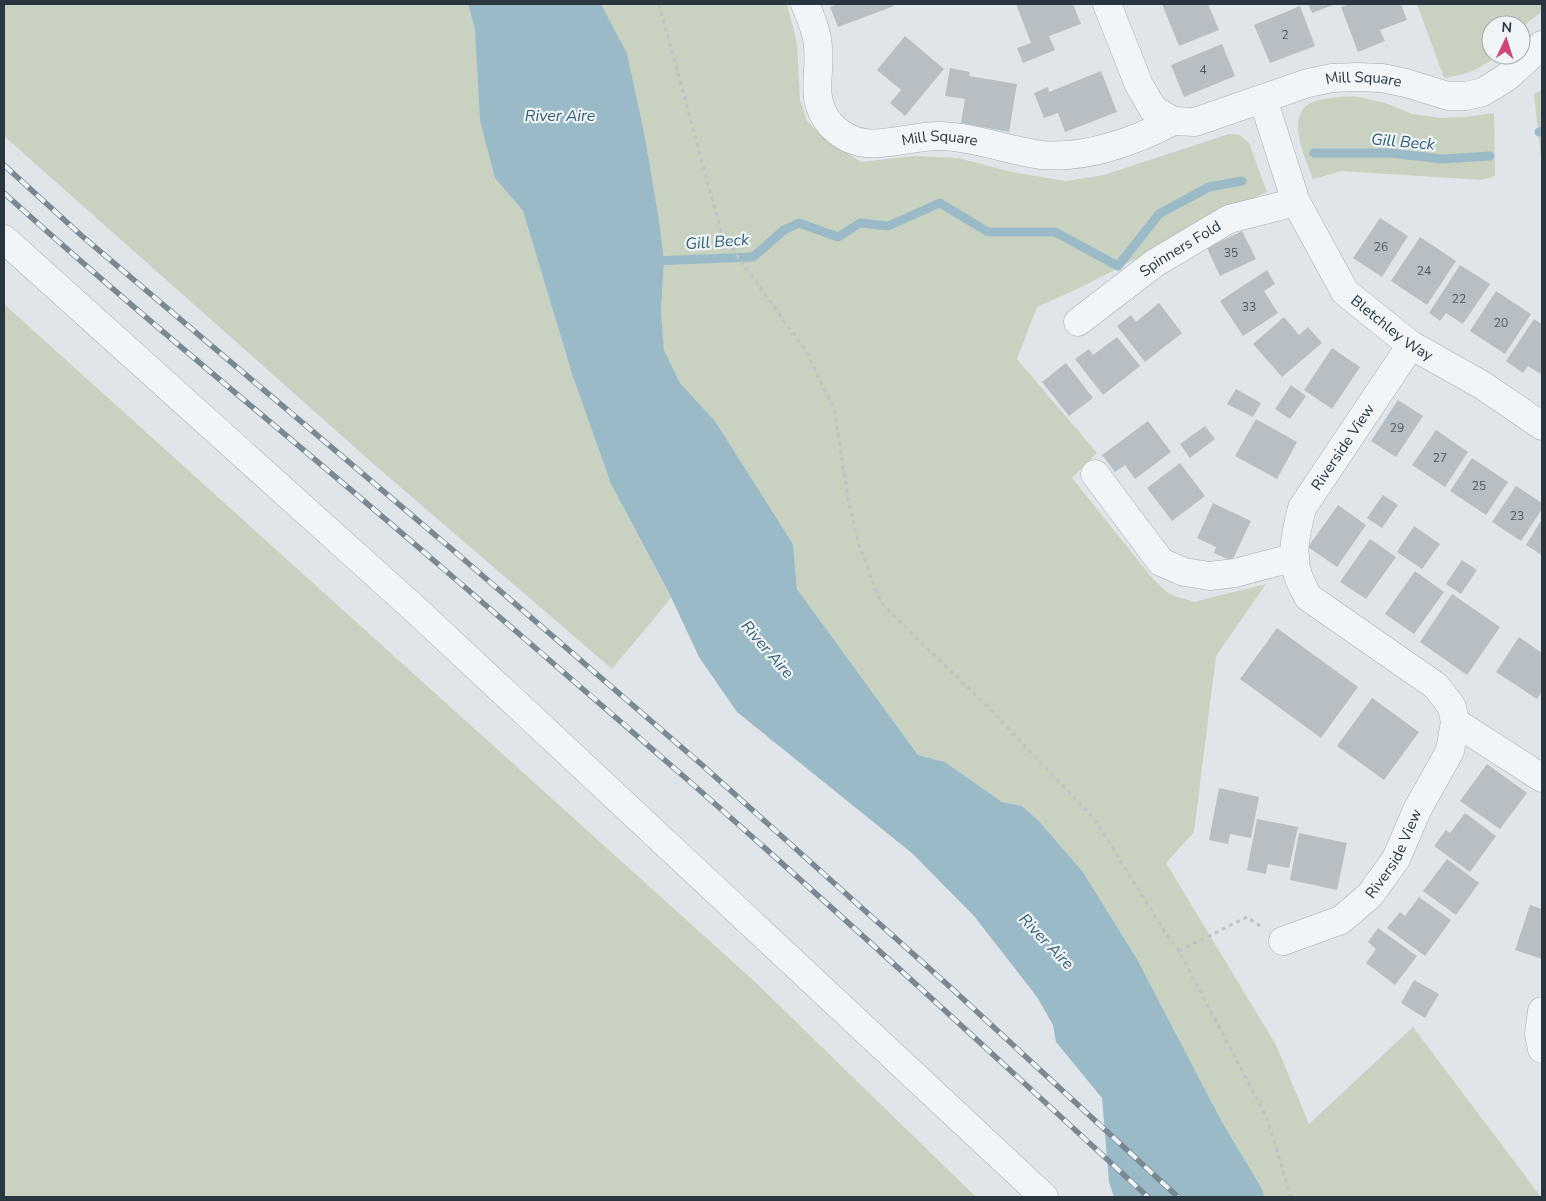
<svg xmlns="http://www.w3.org/2000/svg" width="1546" height="1201" viewBox="0 0 1546 1201" font-family="'Nunito Sans',sans-serif">
<rect width="100%" height="100%" fill="#e0e5e9"/>
<!-- green -->
<path fill="#c9d2c1" d="M4 4H468L475 30 495 178 523 211 572 374 611 484 671 598 612 669 377 467 4 136Z
M601 4H787L797 43 800 100 807 121 826 140 861 162 915 156 958 158 1012 172 1066 181 1104 175 1229 134 1240 135 1249 143 1267 192C1188 227 1116 274 1037 307L1017 359 1097 453 1072 478 1153 579 1169 594 1194 602 1266 584 1216 656 1194 832 1166 863 1276 1045 1309 1124 1413 1027 1541 1197H1265L1261 1187 1222 1122 1137 959 1083 872 1039 821 1022 806 1002 802 945 762 918 755 797 589 793 544 715 421 680 383 664 350 661 312 664 260 659 220 645 137 627 53Z
M1417 4H1542V12L1529 21 1521 31V25H1491V55H1498C1479 70 1468 74 1444 78Z
M1542 90V166L1534 94Z
M1354 96 1385 103 1412 114 1441 118 1467 117 1494 113 1495 176 1482 180 1342 171 1313 179C1306 160 1287 121 1307 105 1316 98 1342 97 1354 96Z
M4 304 754 981 976 1197H4Z"/>
<!-- water -->
<path fill="#9bbac8" d="M468 4H601L627 53 645 137 659 220 664 260 661 312 664 350 680 383 715 421 793 544 797 589 918 755 945 762 1002 802 1022 806 1039 821 1083 872 1137 959 1222 1122 1261 1187 1265 1197H1114L1109 1182 1102 1098 1056 1042 1053 1025 1037 997 974 916 913 854 737 712 699 657 671 597 611 484 572 374 523 211 495 178 480 120 475 30Z"/>
<g fill="none" stroke-linecap="round" stroke-linejoin="round">
<!-- stream -->
<path stroke="#9bbac8" stroke-width="9" d="M1539 132 1542 131
M1314 153H1390L1442 159 1490 156
M653 261 753 257 784 230 799 223 838 237 860 223 888 226 940 203 988 232H1055L1118 266 1159 214 1209 187 1242 181"/>
</g>
<!-- building -->
<path fill="#b7bfc5" d="M839 4H893L894 6 838 27 830 7Z
M1016 4H1073L1081 24 1049 36 1055 50 1023 63 1017 48 1031 43Z
M1162 4H1208L1219 30 1179 46Z
M1308 4H1336L1312 13Z
M1350 4H1401L1407 20 1380 30 1385 41 1358 52 1341 7Z
M1300 6 1315 46 1270 63 1254 25Z
M905 36 944 69 905 116 890 103 901 90 877 70Z
M1222 44 1235 76 1184 97 1171 65Z
M950 68 970 72 969 76 1017 84 1009 132 961 123 965 99 945 96Z
M1101 71 1117 112 1065 132 1058 113 1044 118 1034 93 1048 87 1049 92Z
M1380 218 1408 236 1382 277 1353 258Z
M1242 231 1256 259 1220 276 1207 248Z
M1420 237 1456 261 1427 305 1391 281Z
M1460 265 1490 284 1463 324 1446 313 1440 321 1429 313Z
M1267 270 1275 284 1264 291 1278 313 1243 336 1220 301Z
M1496 291 1531 314 1505 354 1470 331Z
M1159 303 1182 333 1145 362 1117 326 1131 315 1136 322Z
M1284 317 1299 335 1308 327 1322 343 1282 377 1253 344Z
M1534 319 1542 324V375L1528 366 1523 373 1506 361Z
M1117 337 1140 366 1103 395 1075 359 1089 349 1093 355Z
M1332 348 1360 367 1332 409 1304 390Z
M1066 363 1093 398 1069 416 1042 382Z
M1291 385 1306 396 1290 419 1275 409Z
M1236 389 1261 403 1253 417 1227 404Z
M1398 400 1423 416 1396 457 1371 441Z
M1256 419 1297 442 1277 479 1235 456Z
M1148 421 1171 452 1135 479 1125 465 1115 472 1102 455Z
M1205 426 1215 439 1190 458 1180 444Z
M1436 430 1468 452 1445 487 1412 465Z
M1472 458 1508 482 1486 515 1450 491Z
M1180 463 1205 496 1172 521 1147 488Z
M1516 486 1542 503V509L1521 541 1492 522Z
M1383 495 1398 505 1382 528 1367 518Z
M1213 503 1251 521 1232 561 1214 553 1216 547 1197 538Z
M1338 505 1366 525 1337 567 1308 547Z
M1542 519V555L1526 545Z
M1414 526 1440 544 1422 569 1397 552Z
M1370 539 1396 557 1366 599 1340 582Z
M1462 560 1477 570 1461 594 1446 584Z
M1415 571 1444 592 1414 634 1385 614Z
M1452 594 1500 627 1467 675 1420 642Z
M1277 628 1358 687 1321 738 1240 679Z
M1519 637 1542 653V692L1537 699 1496 672Z
M1372 698 1419 732 1384 780 1337 746Z
M1487 764 1527 793 1500 829 1460 801Z
M1219 788 1259 797 1251 838 1230 834 1228 844 1209 840Z
M1465 813 1496 836 1470 872 1434 846 1446 830 1450 833Z
M1257 819 1298 827 1289 868 1268 864 1266 874 1247 870Z
M1299 833 1347 843 1337 890 1290 880Z
M1447 859 1479 883 1456 915 1423 891Z
M1419 897 1451 920 1425 956 1387 928 1400 912 1405 916Z
M1530 905 1542 909V959L1515 950Z
M1378 928 1417 956 1395 985 1366 963 1376 949 1368 942Z
M1414 980 1439 994 1425 1018 1401 1003Z"/>
<g fill="none" stroke-linecap="round" stroke-linejoin="round">
<!-- minor casing -->
<g stroke="#a5adb3" stroke-width="29">
<g id="minor">
<path id="s1" d="M805 4C811 18 817 32 818 47 821 75 809 99 830 124 862 160 902 135 941 136 976 137 1008 151 1042 155 1086 159 1136 141 1173 121"/>
<path id="s2" d="M1107 4 1139 85 1153 109 1173 121 1195 122 1308 83 1332 78 1357 77 1382 78 1406 83 1448 96H1466L1483 92 1507 77 1542 45"/>
<path id="s3" d="M1263 99 1296 202 1345 292 1411 345 1482 385 1542 426"/>
<path d="M4 239 416 610 1044 1197"/>
<path id="s4" d="M1078 322 1155 263 1229 219 1296 202"/>
<path d="M1095 474 1161 562 1184 572 1210 576 1235 573 1295 557"/>
<path d="M1455 722 1542 778"/>
<path id="s5" d="M1283 941 1341 920 1370 895 1396 859 1417 810 1450 751 1455 722 1452 707 1436 686 1308 597C1305 590 1300 583 1298 575 1290 554 1297 529 1302 508L1411 345"/>
<path d="M1542 1011 1539 1034 1542 1049"/>
</g>
</g>
<!-- path -->
<path stroke="#bec3c7" stroke-width="3" stroke-dasharray="4 4" stroke-linecap="butt" d="M659 4 722 235 806 351 834 409 849 503 859 545 881 603 992 711 1095 820 1167 935 1179 951 1267 1118 1291 1197
M1179 951 1247 917 1260 926"/>
<!-- minor -->
<use href="#minor" stroke="#f2f5f7" stroke-width="28"/>
<!-- rail casing -->
<g stroke="#798892" stroke-width="5.5">
<path id="rail" d="M4 165 82 236 454 551 701 764 949 986 1178 1197
M4 193C148 323 299 444 446 571 527 641 608 710 689 781 844 917 996 1057 1148 1197"/>
</g>
<!-- rail -->
<use href="#rail" stroke="#eff4f6" stroke-width="4" stroke-dasharray="11" stroke-linecap="butt"/>
</g>
<g text-anchor="middle" stroke-width="4.5" stroke-linejoin="round" paint-order="stroke">
<!-- number labels -->
<g font-size="12" fill="#4c5861">
<text x="1285" y="39">2</text>
<text x="1203" y="74">4</text>
<text x="1381" y="251">26</text>
<text x="1231" y="257">35</text>
<text x="1424" y="275">24</text>
<text x="1459" y="303">22</text>
<text x="1249" y="311">33</text>
<text x="1501" y="327">20</text>
<text x="1397" y="432">29</text>
<text x="1440" y="462">27</text>
<text x="1479" y="490">25</text>
<text x="1517" y="520">23</text>
</g>
<!-- street labels -->
<g font-size="15" fill="#293640" stroke="#eff4f6">
<text dy="5" stroke="none"><textPath href="#s2" startOffset="336">Mill Square</textPath></text>
<text dy="5" stroke="none"><textPath href="#s1" startOffset="241">Mill Square</textPath></text>
<text dy="5" stroke="none"><textPath href="#s4" startOffset="126">Spinners Fold</textPath></text>
<text dy="5" stroke="none"><textPath href="#s3" startOffset="270">Bletchley Way</textPath></text>
<text dy="5" stroke="none"><textPath href="#s5" startOffset="658">Riverside View</textPath></text>
<text dy="5" stroke="none"><textPath href="#s5" startOffset="148">Riverside View</textPath></text>
</g>
<!-- water labels -->
<g font-size="16" font-style="italic" fill="#335d73" stroke="#eff4f6">
<text x="560" y="121">River Aire</text>
<text transform="translate(1403 141) rotate(5)" y="6">Gill Beck</text>
<text transform="translate(717 241) rotate(-4)" y="6">Gill Beck</text>
<text transform="translate(768 649) rotate(49)" y="6">River Aire</text>
<text transform="translate(1047 941) rotate(46)" y="6">River Aire</text>
</g>
</g>
<!-- border -->
<rect width="1546" height="1201" fill="none" stroke="#293640" stroke-width="10"/>
<!-- north arrow -->
<g transform="translate(1506 40) rotate(4)"><circle r="24" fill="#eff4f6" stroke="#a0a8ad"/>
<path d="M0-4L9 19L0 12L-9 19Z" fill="#cd4675"/>
<text y="-8" font-size="14" font-weight="bold" text-anchor="middle" fill="#293640">N</text>
</g>
</svg>
